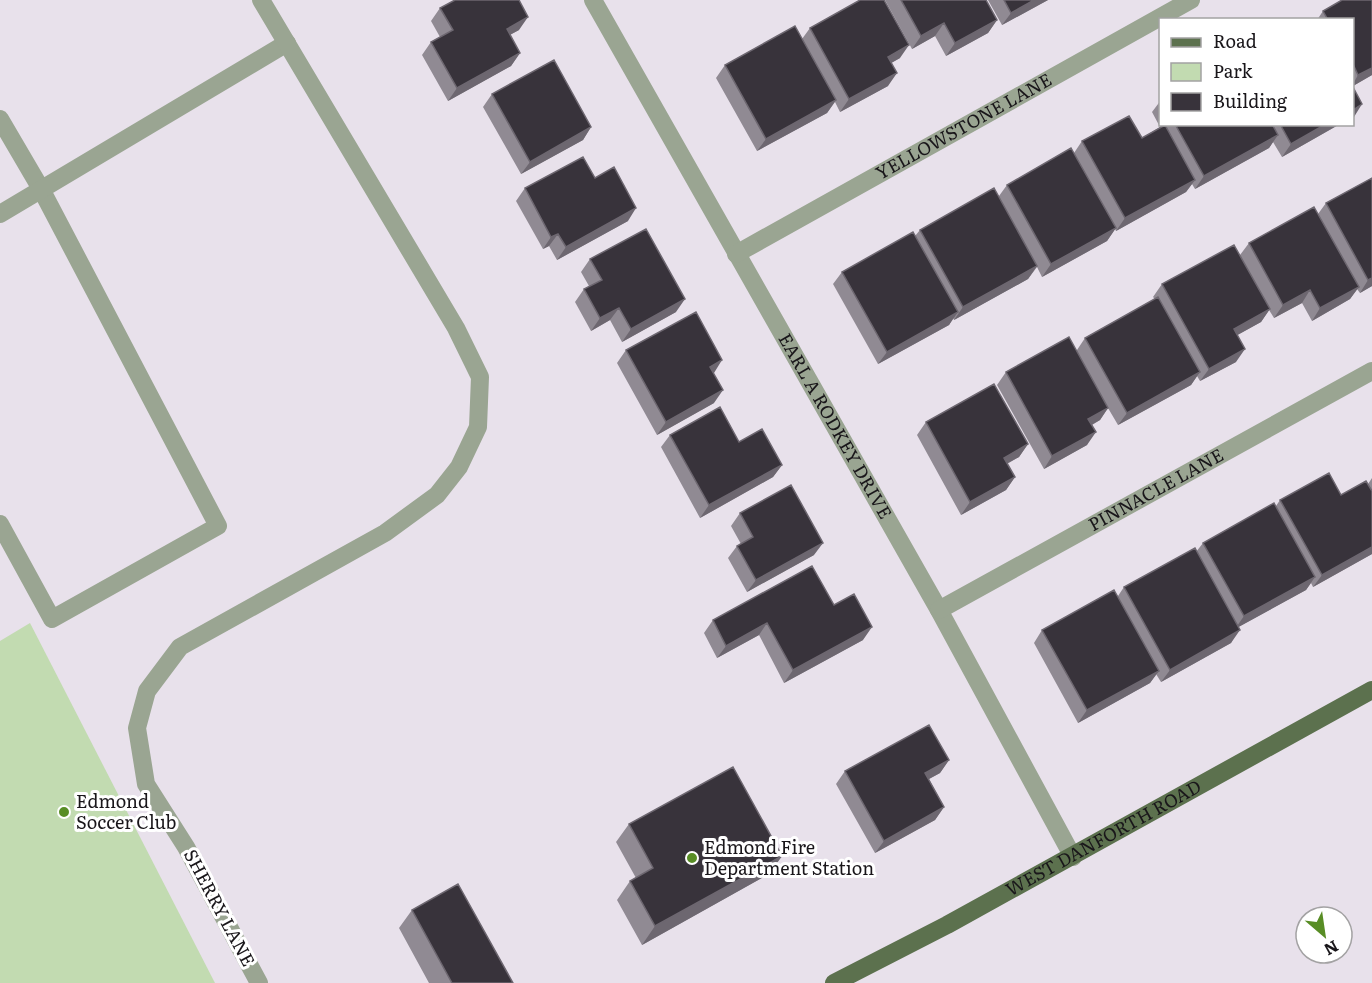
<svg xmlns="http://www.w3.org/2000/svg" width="1372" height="983" viewBox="0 0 1372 983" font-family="Literata,serif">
<rect width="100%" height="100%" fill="#e8e1eb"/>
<!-- green -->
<path fill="#c2dbb1" d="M30 623 215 983H0V641Z"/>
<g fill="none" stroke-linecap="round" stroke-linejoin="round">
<!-- minor -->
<g stroke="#9aa592" stroke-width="18">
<path id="s1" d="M593 0 939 610 1073 857"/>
<path d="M0 119 41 189 218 526 52 619 0 524"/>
<path d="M0 214 287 43"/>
<path id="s2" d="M736 254 1191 0"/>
<path id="s3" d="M939 610 1372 371"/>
<path d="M259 983 186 847 146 784 137 728 147 691 180 647 385 533 437 495 459 467 478 427 480 377 456 328 261 0"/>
</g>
<!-- major -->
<path stroke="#5c714e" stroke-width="18" id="s4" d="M834 983 947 925 1372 690"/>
</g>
<!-- wall -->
<path fill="#908a93" d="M885 0H986L997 20 988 33 946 56 935 36 912 49Z
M988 0H1048L1002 25Z
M1372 0V75L1353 86V20H1317L1323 11Z
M440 8 519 30 510 35 520 53 511 66 448 101 422 55 431 42 440 37 431 21Z
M810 28 900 58 891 63 888 86 840 112 835 102 827 113 757 151 716 78 725 65 802 39Z
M492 94 591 127 583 140 521 174 483 107Z
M1161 100V124H1340L1282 157 1273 142 1269 148 1195 189 1192 184 1186 192 1116 231 1115 229 1107 241 1042 277 1037 267 1028 279 954 320 953 318 949 325 878 364 833 284 842 272 915 236 920 230 999 196 1007 185 1074 153 1082 141 1142 138 1160 127 1152 112Z
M595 178 628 221 557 260 549 246 543 249 516 201 525 188Z
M1372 178V286L1360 293 1357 289 1350 299 1312 321 1302 303 1274 318 1269 310 1261 322 1237 335 1236 362 1200 381 1197 376 1191 385 1118 425 1108 408 1100 420 1092 425 1087 445 1044 469 997 385 1006 372 1077 350 1085 338 1155 299 1153 297 1162 284 1240 255 1249 243 1318 214 1326 203Z
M590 259 676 312 622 342 610 320 591 331 575 302 584 289 589 286 581 272Z
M626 350 713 373 714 403 657 435 617 363Z
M926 422 1028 444 1019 457 1007 464 1015 477 1006 490 961 515 917 435Z
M670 435 739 442 782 465 773 477 700 518 661 447Z
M1372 478V554L1313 587 1311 583 1306 590 1238 627 1231 643 1161 682 1156 674 1150 683 1078 723 1034 643 1042 630 1118 596 1124 587 1196 552 1203 543 1276 506 1280 500 1341 495 1368 484Z
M740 513 814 555 747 592 728 558 737 546 741 544 731 526Z
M834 605 863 640 784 683 759 635 717 658 704 633 713 620Z
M949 760 940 773 929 779 944 807 935 820 875 853 836 784 845 771Z
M629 824 782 856 769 874 642 945 617 900 630 881 636 878 616 842Z
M412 910 513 983H429L399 928Z"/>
<!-- shaded-wall -->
<path fill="#6d6770" d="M1034 0H1048L1002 25 1011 13Z
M528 17 519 30 498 41 507 29Z
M997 20 988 33 946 56 955 43Z
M944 23 935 36 912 49 921 36Z
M909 45 900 58 879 70 888 57Z
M520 53 511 66 448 101 457 88Z
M1372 68V75L1353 86V84L1358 75Z
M897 73 888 86 840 112 849 99Z
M836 100 827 113 757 151 766 139Z
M1362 104 1354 117 1353 118V110Z
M1326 124H1340L1282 157 1291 144Z
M591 127 583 140 521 174 530 162Z
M1278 135 1269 148 1195 189 1204 176Z
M1195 180 1186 192 1116 231 1125 218Z
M636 208 628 221 557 260 566 247Z
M1116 228 1107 241 1042 277 1051 264Z
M558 234 549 246 543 249 551 237Z
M1037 266 1028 279 954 320 963 307Z
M1372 278V286L1360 293 1368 280Z
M1359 287 1350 299 1312 321 1320 308Z
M1310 290 1302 303 1274 318 1283 305Z
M685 299 676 312 622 342 631 329Z
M619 308 610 320 591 331 600 318Z
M1270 309 1261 322 1225 342 1234 329Z
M958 312 949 325 878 364 887 352Z
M1245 349 1236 362 1200 381 1209 369Z
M722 360 714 373 701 380 710 367Z
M1200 372 1191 385 1118 425 1127 413Z
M723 390 714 403 657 435 666 422Z
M1108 408 1100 420 1079 432 1088 419Z
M1096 432 1087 445 1044 469 1052 456Z
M1028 444 1019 457 995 470 1004 458Z
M782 465 773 477 700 518 709 505Z
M1015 477 1006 490 961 515 970 502Z
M823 543 814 555 747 592 756 580Z
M1372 547V554L1313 587 1322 575Z
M1315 577 1306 590 1235 629 1244 616Z
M767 623 759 635 717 658 726 646Z
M872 627 863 640 784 683 793 670Z
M1240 630 1231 643 1161 682 1170 670Z
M1159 671 1150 683 1078 723 1087 710Z
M949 760 940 773 916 786 925 773Z
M944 807 935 820 875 853 884 841Z
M782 856 769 874 642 945 655 926Z"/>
<!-- building -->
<path fill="#38333b" stroke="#6d6770" stroke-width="1.5" d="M455 0H519L528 17 507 29 520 53 457 88 431 42 453 30 440 8Z
M860 0H884L909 45 888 57 897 73 849 99 810 28Z
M901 0H986L997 20 955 43 944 23 921 36Z
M1004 0H1034L1011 13Z
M1342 0H1372V68L1358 75 1353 64V20H1328L1323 11Z
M795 26 836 100 766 139 725 65Z
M554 60 591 127 530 162 492 94Z
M1353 87 1362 104 1353 110Z
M1129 116 1142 138 1165 125 1195 180 1125 218 1082 141Z
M1175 124H1272L1278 135 1204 176Z
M1280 124H1326L1291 144Z
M1071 148 1116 228 1051 264 1007 185Z
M583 157 595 178 614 167 636 208 566 247 558 234 551 237 525 188Z
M1372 178V278L1368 280 1326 203Z
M994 188 1037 266 963 307 920 230Z
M1314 207 1359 287 1320 308 1310 290 1283 305 1249 243Z
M646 229 685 299 631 329 619 308 600 318 584 289 602 280 590 259Z
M913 232 958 312 887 352 842 272Z
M1234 245 1270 309 1234 329 1245 349 1209 369 1162 284Z
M1158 297 1200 372 1127 413 1085 338Z
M696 312 722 360 710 367 723 390 666 422 626 350Z
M1069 337 1108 408 1088 419 1096 432 1052 456 1006 372Z
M994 384 1028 444 1004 458 1015 477 970 502 926 422Z
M720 407 739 442 762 429 782 465 709 505 670 435Z
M1329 473 1341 495 1366 481 1372 491V547L1322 575 1280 500Z
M791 485 823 543 756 580 737 546 753 537 740 513Z
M1274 503 1315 577 1244 616 1203 543Z
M1195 548 1240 630 1170 670 1124 587Z
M812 566 834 605 854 594 872 627 793 670 767 623 726 646 713 620Z
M1114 590 1159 671 1087 710 1042 630Z
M929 725 949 760 925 773 944 807 884 841 845 771Z
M733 767 782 856 655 926 630 881 653 868 629 824Z
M458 884 513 983H452L412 910Z"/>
<!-- markers -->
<g fill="#588d25" stroke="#fff" stroke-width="2">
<circle cx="64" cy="812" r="6"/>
<circle cx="692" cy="858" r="6"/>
</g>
<g text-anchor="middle" stroke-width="6" stroke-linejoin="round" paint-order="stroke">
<!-- street labels -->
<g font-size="18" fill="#19161a" stroke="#fff">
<text dy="6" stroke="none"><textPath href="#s2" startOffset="261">YELLOWSTONE LANE</textPath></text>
<text dy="6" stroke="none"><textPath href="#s1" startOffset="490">EARL A RODKEY DRIVE</textPath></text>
<text dy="6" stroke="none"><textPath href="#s3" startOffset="248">PINNACLE LANE</textPath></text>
<text dy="6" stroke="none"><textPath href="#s4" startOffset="306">WEST DANFORTH ROAD</textPath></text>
<text transform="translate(219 908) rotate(62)" y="6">SHERRY LANE</text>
</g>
<!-- poi labels -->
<g font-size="18" fill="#19161a" stroke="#fff" text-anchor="start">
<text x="76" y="808">Edmond<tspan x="76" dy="21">Soccer Club</tspan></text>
<text x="704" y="854">Edmond Fire<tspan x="704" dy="21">Department Station</tspan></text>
</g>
</g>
<!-- legend -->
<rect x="1159" y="18" width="195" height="108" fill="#ffffff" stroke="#a3a2a3" stroke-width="1.5"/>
<rect x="1171" y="38" width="30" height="9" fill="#5c714e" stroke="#a3a2a3" stroke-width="1.5"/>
<text x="1213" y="48" font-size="18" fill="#19161a">Road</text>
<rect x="1171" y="63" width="30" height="18" fill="#c2dbb1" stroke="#a3a2a3" stroke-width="1.5"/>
<text x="1213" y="78" font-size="18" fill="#19161a">Park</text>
<rect x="1171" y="93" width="30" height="18" fill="#38333b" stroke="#a3a2a3" stroke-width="1.5"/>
<text x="1213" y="108" font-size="18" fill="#19161a">Building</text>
<!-- north arrow -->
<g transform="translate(1324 935) rotate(151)"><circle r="28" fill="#ffffff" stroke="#a3a2a3" stroke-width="1.5"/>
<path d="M0-4.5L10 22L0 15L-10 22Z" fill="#588d25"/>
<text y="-9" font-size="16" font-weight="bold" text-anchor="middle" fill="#19161a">N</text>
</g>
</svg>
